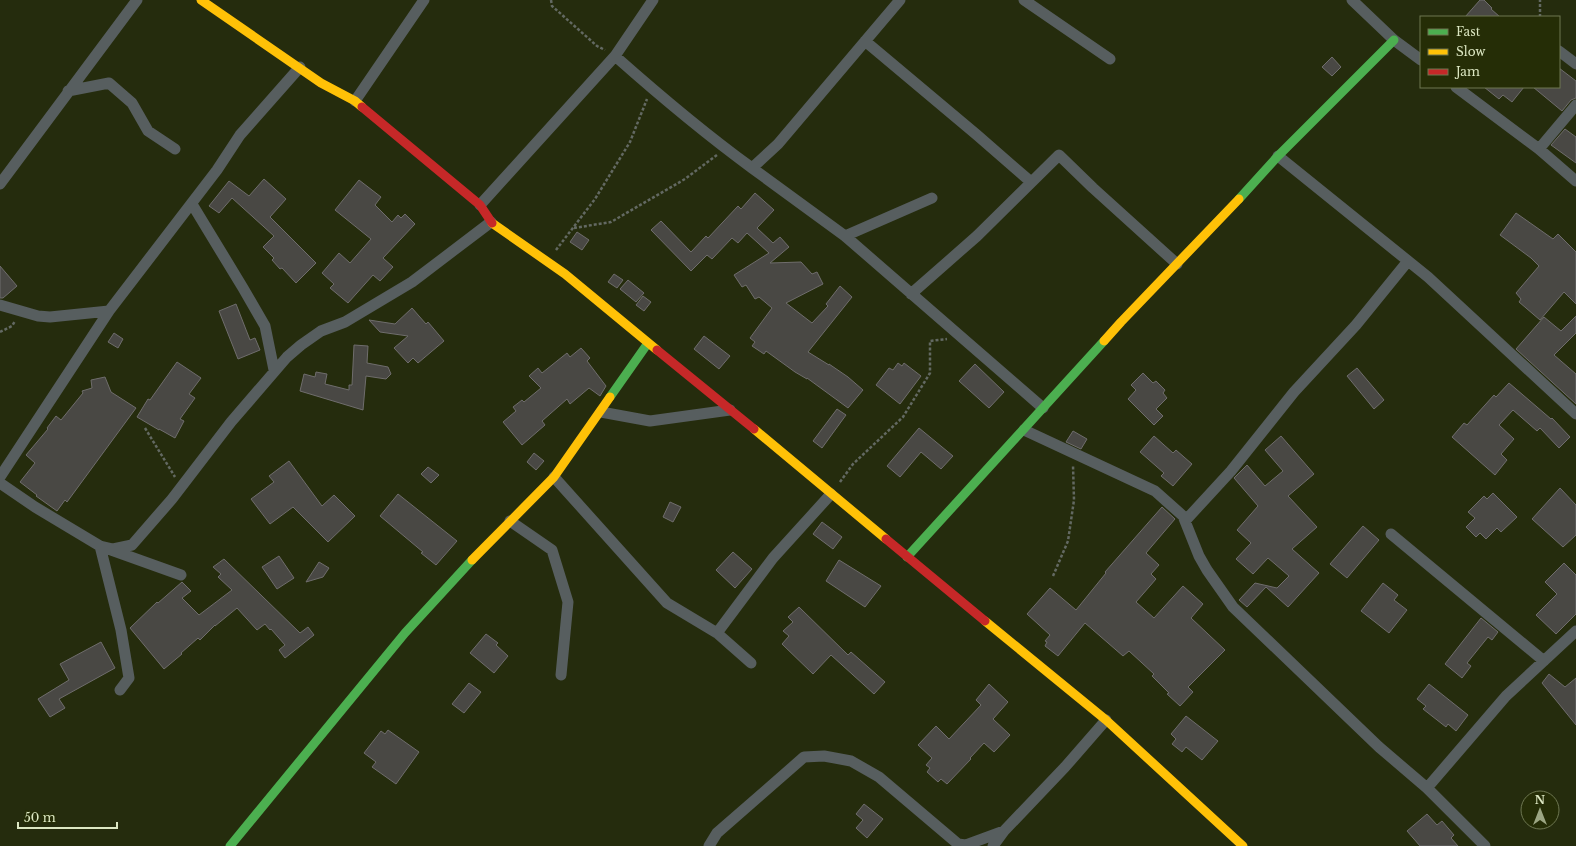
<svg xmlns="http://www.w3.org/2000/svg" width="1576" height="846" viewBox="0 0 1576 846" font-family="'Libre Baskerville',serif">
<rect width="100%" height="100%" fill="#252c0d"/>
<!-- building -->
<path fill="#494844" stroke="#6f6d6c" d="M1480 0H1484L1492 8 1491 9 1500 17H1465Z
M1332 57 1341 67 1332 76 1322 67Z
M1559 68 1576 81V98L1571 100 1562 111 1533 87H1559Z
M1484 87H1524L1512 102 1503 95 1499 99Z
M1565 129 1576 137V163L1551 145Z
M264 179 286 199 270 217 316 263 296 283 282 268 280 269 272 260 274 258 263 247 274 236 232 198 219 213 209 206 229 181 249 196Z
M359 180 381 197 375 205 392 222 398 215 401 218 405 214 415 224 383 258 393 267 380 281 373 275 348 303 330 288 334 284 322 273 339 253 350 263 371 239 335 210Z
M755 193 774 210 757 228 773 243 780 237 789 247 770 263 801 262 812 274 817 272 823 284 786 303 812 323 828 306 826 304 840 286 852 297 808 352 829 365V364L848 377 863 390 848 408 807 378V379L795 372 766 351 764 354 752 346 755 342 750 338 772 308 759 297 755 299 746 285 742 287 734 275 769 253 747 233 738 243 732 238 712 259 707 255 691 271 651 230 661 221 691 252 706 236 708 238 738 206 741 209Z
M1516 213 1553 239 1558 234 1576 252V304L1564 292 1540 320 1519 302 1521 299 1516 293 1539 266 1531 258 1500 235Z
M577 232 589 240 582 250 570 242Z
M0 266 17 286 3 298H0Z
M614 274 623 280 617 288 608 282Z
M628 280 644 293 636 302 620 289Z
M643 296 651 302 644 311 636 305Z
M236 304 250 340 255 338 260 350 238 359 219 311Z
M412 308 426 324 428 322 444 341 418 363 413 358 408 363 394 348 408 336 380 332 369 320 395 324Z
M1576 316V333L1554 355 1576 374V404L1516 349 1544 317 1561 331Z
M114 333 123 339 118 348 108 342Z
M704 336 730 356 719 369 694 349Z
M354 345 368 346 367 363 388 367 391 374 386 379 366 376 363 410 300 391 304 374 315 377 316 372 327 374 325 384 349 390V385H352Z
M581 348 590 358 587 361 606 386 600 396 589 388 570 404 567 399 542 421 545 425 522 445 503 422 516 411 513 407 522 400 524 402 541 388 529 376 538 368 542 373 567 353 570 357Z
M177 362 201 378 189 394 195 398 180 419 184 421 175 438 159 429V430L137 417 148 399 150 400Z
M898 363 902 366 904 363 921 376 900 404 876 385 889 368 893 370Z
M975 364 1004 392 989 408 959 381Z
M1357 368 1384 400 1374 409 1347 376Z
M1143 373 1153 383 1156 381 1165 390 1163 393 1167 398 1156 409 1163 416 1154 425 1128 399 1136 390 1131 385Z
M105 377 111 392 136 408 67 502 65 500 57 511 36 496 37 495 20 482 35 463 26 455 48 429 47 428 56 416 61 420 83 393 82 391 92 388 91 380Z
M1509 383 1551 419 1552 418 1570 437 1559 448 1540 428 1537 431 1513 410 1499 425 1514 439 1501 454 1507 460 1495 475 1452 437 1464 423 1467 425 1494 395 1496 397Z
M837 409 846 415 822 448 813 441Z
M919 428 953 456 941 469 921 452 900 477 887 466Z
M1073 431 1087 439 1081 449 1066 442Z
M1154 436 1173 453 1176 450 1192 464 1173 486 1161 476 1164 473 1140 452Z
M1281 436 1314 474 1288 496 1317 527 1292 549 1319 573 1288 607 1266 587 1247 607 1239 600 1255 583 1277 588 1289 576 1268 558 1253 574 1236 559 1251 543 1237 530 1258 506 1234 478 1247 465 1265 486 1283 471 1265 450Z
M534 453 544 461 536 470 527 462Z
M289 461 322 506 334 495 355 516 328 542 293 507 270 524 251 499 274 482 269 476Z
M428 467 439 475 431 483 421 474Z
M1560 488 1576 505V535L1563 547 1532 519Z
M1493 493 1517 517 1501 532 1497 528 1486 539 1480 533 1476 537 1466 527 1475 518 1468 512 1484 496 1487 499Z
M398 494 457 541 436 565 421 553 423 552 380 516Z
M670 502 681 507 673 522 663 517Z
M1162 507 1175 519 1146 553 1159 565 1151 574 1156 579 1136 602 1154 618 1183 586 1203 604 1191 618 1225 650 1188 687 1193 692 1180 706 1167 694 1169 693 1152 676 1154 674 1129 651 1123 656 1085 623 1058 656 1045 646 1047 642 1045 641 1050 635 1027 614 1050 588 1076 610 1106 573 1105 572Z
M822 522 842 537 833 549 813 534Z
M1363 526 1379 540 1347 578 1330 564Z
M733 552 752 569 735 588 716 570Z
M279 556 294 578 277 589 262 567Z
M224 559 300 633 308 627 314 635 285 658 279 650 285 645 271 629 270 630 265 624 257 630 237 608 215 626V625L200 640 198 638 181 653 182 654 164 669 130 628 157 602 158 603 182 582 191 591 182 598 199 615 232 590 218 577 221 574 213 567Z
M839 560 881 586 865 607 826 581Z
M319 562 329 568 323 577 306 582Z
M1564 563 1576 575V614L1556 634 1536 615 1557 594 1545 582Z
M1383 583 1398 595 1394 600 1407 610 1389 633 1361 611Z
M799 607 848 655 851 652 885 682 874 694 831 655 813 674 782 644 789 636 783 631 793 622 788 617Z
M1481 618 1498 632 1492 640 1488 637 1467 663 1471 666 1462 678 1445 664Z
M486 634 498 643 496 645 508 656 494 673 470 653Z
M101 642 115 668 59 699 65 708 50 717 38 699 69 680 60 664Z
M1549 674 1565 687 1576 678V725L1542 683Z
M469 683 481 692 464 713 452 704Z
M989 684 1008 702 993 719 1010 735 994 752 984 743 970 758 971 759 947 784 941 779 938 782 927 772 930 768 926 765 932 758 918 745 936 726 949 739 981 705 976 700Z
M1429 684 1468 715 1456 731 1448 724 1446 727 1423 709 1426 706 1417 699Z
M1186 716 1218 741 1202 760 1186 747 1182 752 1172 744 1176 739 1171 734Z
M388 730 419 752 396 784 372 767 376 762 364 753 381 731 385 734Z
M864 804 883 819 867 838 856 828 863 820 856 814Z
M1427 814 1437 825 1442 821 1454 835 1451 838 1458 846H1420L1407 831Z"/>
<g fill="none" stroke-linecap="round" stroke-linejoin="round">
<!-- path -->
<path stroke="#636962" stroke-width="2.5" stroke-dasharray="3 2" stroke-linecap="butt" d="M551 0 552 6 597 46 605 50
M1540 17V0
M574 228 611 222 685 179 717 155
M556 250 595 199 630 142 647 99
M0 332 12 326 15 321
M145 428 175 477
M840 482 853 464 903 417 930 373V341L947 339
M1053 576 1068 541 1074 500 1073 465"/>
<!-- street -->
<path stroke="#575e5f" stroke-width="11" d="M1024 0 1110 59
M1352 0 1394 40 1421 60
M865 41 977 135 1031 182
M1559 51 1576 64
M615 56C659 95 704 133 752 168L778 144 900 0
M1456 87 1539 149 1576 181
M68 91 109 83 132 103 148 131 175 149
M355 101 424 0
M1539 149 1576 105
M1278 156 1428 277 1576 414
M752 168 845 236 1043 408
M0 184 137 0
M192 204 243 288 265 326 274 370
M480 205 615 56 653 0
M845 236 932 198
M911 294 977 236 1059 155 1093 188 1177 264
M0 305 38 316 50 317 109 311
M601 412 650 421 730 410
M1024 430 1155 491 1183 516 1199 556 1207 570 1233 607 1379 747 1427 788 1485 846
M0 477 109 311 217 170 240 135 300 67
M554 477 667 603 717 633
M0 483 35 507 100 546 113 549 132 545 172 499 231 422 287 357 301 345 321 331 345 322 412 282 491 222
M510 521 552 550 568 602 561 675
M1185 521 1231 471 1294 392 1356 325 1408 261
M1391 534 1544 661
M751 663 717 633 773 558 831 494
M120 690 129 678 121 630 100 546 181 575
M1427 788 1506 696 1576 631
M709 846 717 833 804 757 824 756 851 761 879 777 958 844 966 845 1004 831
M993 846 1004 831 1065 767 1106 720"/>
<!-- fast -->
<path stroke="#4caf50" stroke-width="9" d="M1239 199 1278 156 1394 40
M610 397 648 343
M907 557 1104 341
M230 846 405 633 472 560"/>
<!-- slow -->
<path stroke="#ffc107" stroke-width="9" d="M201 0 321 83 355 101 362 107
M492 223 565 274 657 350
M1104 341 1121 322 1239 199
M754 429 886 539
M472 560 554 477 610 397
M985 621 1106 720 1243 846"/>
<!-- jam -->
<path stroke="#c62828" stroke-width="9" d="M362 107 480 205 492 223
M657 350 754 429
M886 539 985 621"/>
</g>
<!-- legend -->
<rect x="1420" y="16" width="140" height="72" fill="#252d06" stroke="#6e7751"/>
<rect x="1428" y="29" width="20" height="6" fill="#4caf50" stroke="#6e7751"/>
<text x="1456" y="36" font-size="12" fill="#dce7c2">Fast</text>
<rect x="1428" y="49" width="20" height="6" fill="#ffc107" stroke="#6e7751"/>
<text x="1456" y="56" font-size="12" fill="#dce7c2">Slow</text>
<rect x="1428" y="69" width="20" height="6" fill="#c62828" stroke="#6e7751"/>
<text x="1456" y="76" font-size="12" fill="#dce7c2">Jam</text>
<!-- north arrow -->
<g transform="translate(1540 810)"><circle r="19" fill="#252d06" stroke="#6e7751"/>
<path d="M0-3L7 15L0 10L-7 15Z" fill="#9ca683"/>
<text y="-6" font-size="11" font-weight="bold" text-anchor="middle" fill="#dce7c2">N</text>
</g>
<!-- scale -->
<path d="M18 822v6h99v-6" fill="none" stroke="#dce7c2" stroke-width="2"/>
<text x="24" y="822" font-size="12" fill="#dce7c2" stroke="#252d06" stroke-width="3" paint-order="stroke">50 m</text>
</svg>
